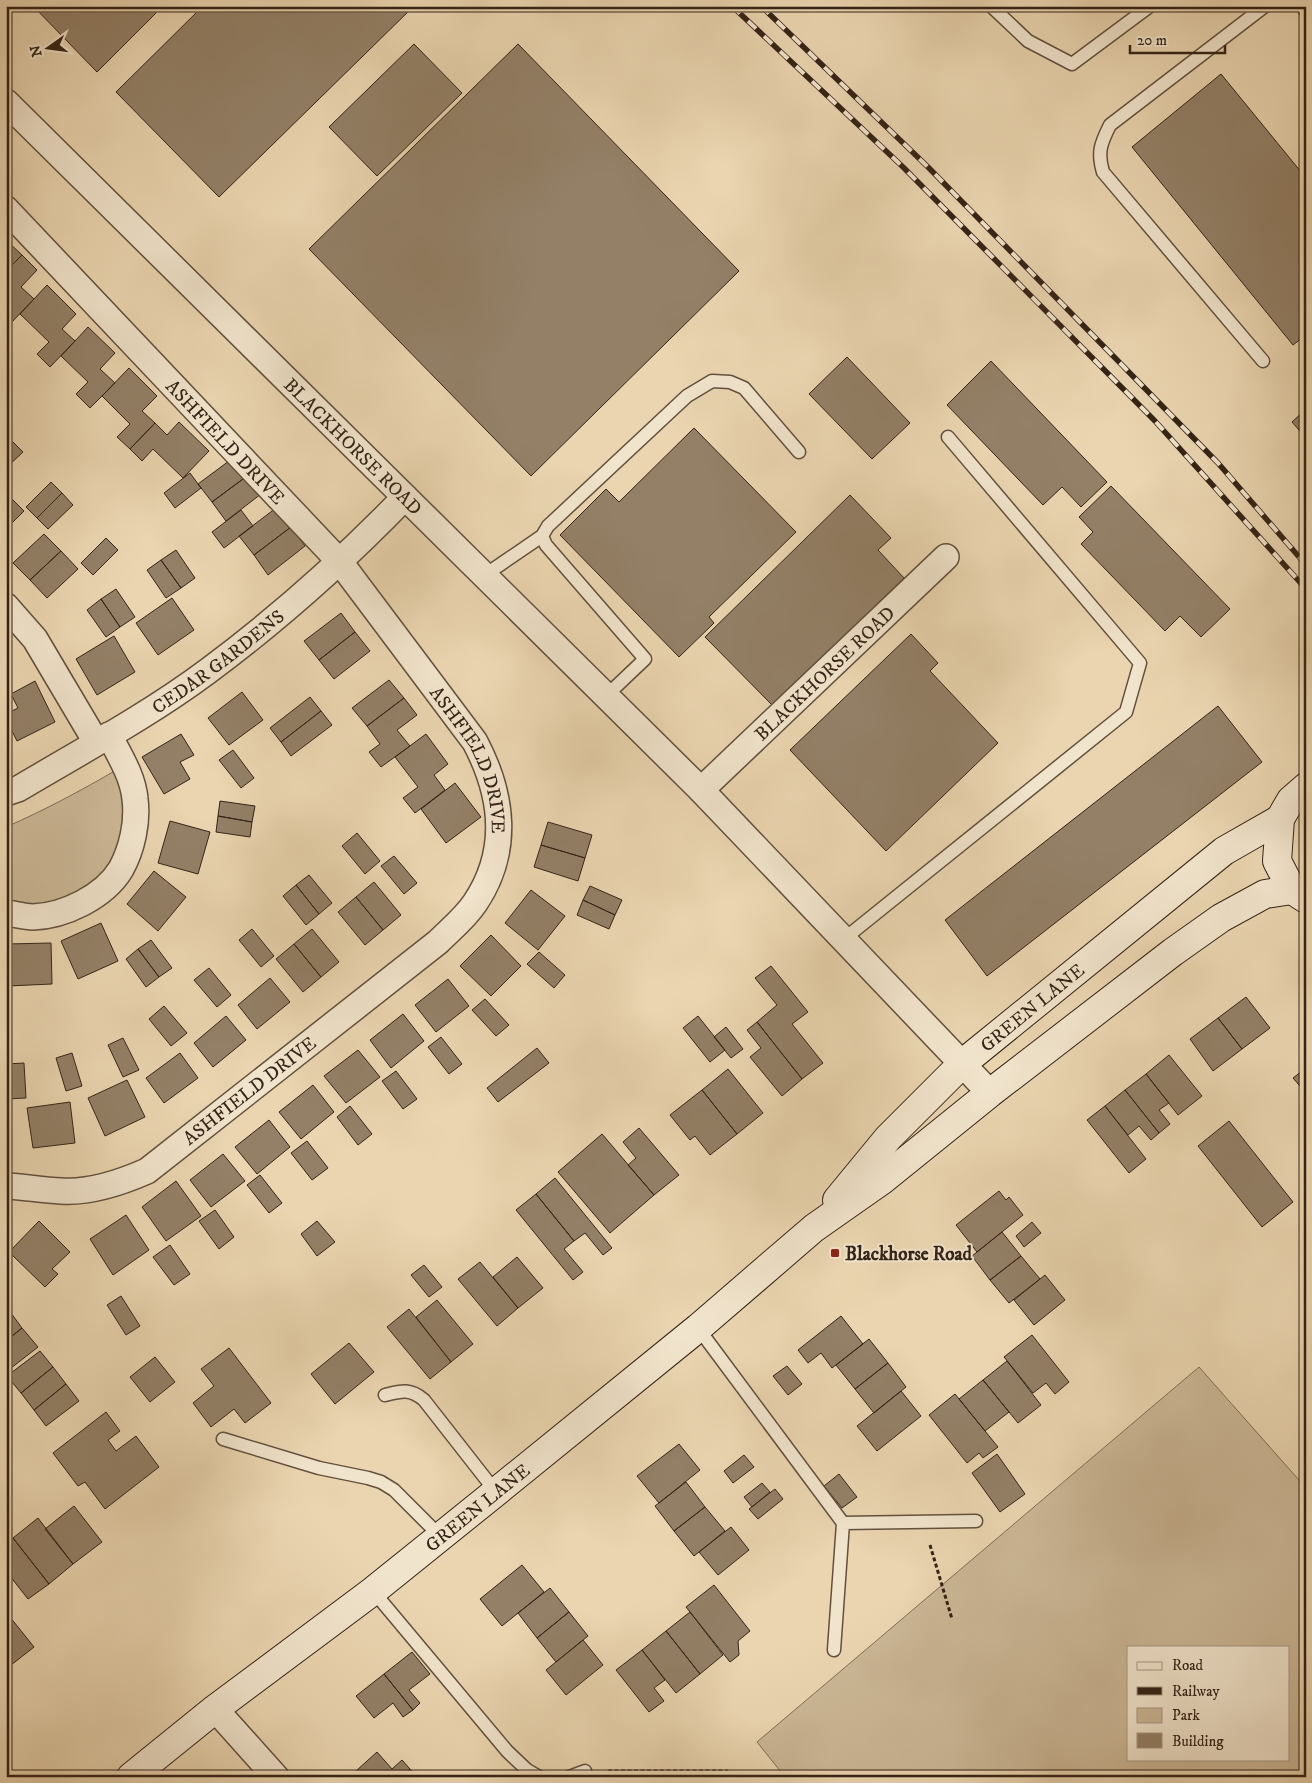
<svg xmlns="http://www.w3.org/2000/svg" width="1312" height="1783" viewBox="0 0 1312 1783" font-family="'IM FELL DW Pica',serif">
<rect width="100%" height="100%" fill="#ead5b0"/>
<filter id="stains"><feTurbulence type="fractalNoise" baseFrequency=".004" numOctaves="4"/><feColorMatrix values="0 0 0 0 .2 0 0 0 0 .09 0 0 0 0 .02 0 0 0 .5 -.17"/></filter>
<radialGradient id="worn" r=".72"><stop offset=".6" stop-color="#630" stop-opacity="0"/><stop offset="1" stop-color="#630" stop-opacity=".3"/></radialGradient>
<!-- green -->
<path fill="#cbb796" stroke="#806d56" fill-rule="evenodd" d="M118 769 127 819 112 866 93 885 51 904 25 906 6 902V827C45 810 82 790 118 769Z
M1199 1367 1306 1488V1777H785L757 1742ZM1128 1647H1288V1759H1128Z"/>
<!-- building -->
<path fill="#938067" stroke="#342317" d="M33 6H163L97 72Z
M203 6H414L219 197 116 92Z
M414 44 462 93 377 176 329 127Z
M518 44 739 271 531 476 309 249Z
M1221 74 1306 178V335L1293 345 1132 147Z
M6 240 22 255 6 271Z
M22 255 37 270 21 287 34 299 9 325 6 322V271Z
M47 285 76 314 62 329 75 341 50 367 37 354 49 342 20 314Z
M88 327 115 353 100 369 115 383 90 408 76 394 88 382 61 356Z
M847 357 910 423 872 459 809 394Z
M991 361 1107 482 1081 507 1062 487 1043 505 947 405Z
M129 368 157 396 142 411 155 423 130 449 117 437 130 424 102 396Z
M1306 409V438L1292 422Z
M179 422 209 451 183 478 153 449 142 461 130 449 155 423 167 435Z
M694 428 796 532 709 617 714 623 679 657 560 535 606 489 619 502Z
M6 434 12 441 6 447Z
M12 441 23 452 6 468V447Z
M233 458 247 476 212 502 198 484Z
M190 473 201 488 175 508 164 493Z
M247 476 261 494 226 521 212 502Z
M51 482 62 493 37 518 26 507Z
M1111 486 1230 609 1201 637 1180 616 1165 631 1081 544 1093 532 1079 517Z
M62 493 73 505 48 529 37 518Z
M850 495 891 538 878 550 904 578 773 706 705 637Z
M9 496 24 511 6 529V499Z
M276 508 291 527 254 555 239 536Z
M241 510 253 526 224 548 212 532Z
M291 527 305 546 268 575 254 555Z
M44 534 61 551 30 580 13 563Z
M106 538 118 550 93 575 81 563Z
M176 550 195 578 181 588 161 560Z
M61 551 78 569 47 598 30 580Z
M161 560 181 588 166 598 147 570Z
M116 589 135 617 120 627 101 599Z
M172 598 194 630 158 655 136 623Z
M101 599 120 627 106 637 87 610Z
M341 613 355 632 319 660 304 641Z
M355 632 370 651 334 679 319 660Z
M911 634 938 663 930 671 998 743 886 851 790 750Z
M114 636 135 672 97 695 76 659Z
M389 680 404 698 367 726 352 708Z
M35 681 55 722 17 741 6 719V714L18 708 11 694Z
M242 692 263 720 229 745 208 718Z
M310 697 321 711 281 742 270 728Z
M404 698 417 715 397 730 410 746 381 767 369 752 380 744 367 726Z
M1218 706 1262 762 987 976 945 920Z
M321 711 332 725 291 756 281 742Z
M181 734 194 755 180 762 190 779 164 794 142 757Z
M426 734 448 764 434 775 445 790 415 813 403 798 418 787 395 757Z
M233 750 254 778 241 788 219 760Z
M455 783 481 817 446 843 421 809Z
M220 801 255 806 252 822 218 816Z
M218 816 252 822 250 837 216 832Z
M170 821 210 832 198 874 158 863Z
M548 822 592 835 585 858 541 845Z
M357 833 380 861 365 874 342 846Z
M541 845 585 858 578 881 534 867Z
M394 856 417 883 404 894 381 866Z
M154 871 186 897 158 931 127 904Z
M309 875 332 903 319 914 296 885Z
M374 882 401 915 383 930 356 897Z
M296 885 319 914 306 925 283 896Z
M590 886 622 900 615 915 583 900Z
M531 890 565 916 538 950 505 923Z
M356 897 383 930 365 945 338 912Z
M583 900 615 915 609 929 577 915Z
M101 923 118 961 78 979 61 941Z
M252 929 274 956 261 967 239 940Z
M312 929 339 962 321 977 294 944Z
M491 935 521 966 491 996 460 966Z
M151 940 172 968 159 977 138 949Z
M51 943 52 984 8 986 7 944Z
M294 944 321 977 303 992 276 959Z
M138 949 159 977 146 987 126 959Z
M539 952 565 975 554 988 527 964Z
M771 966 808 1012 792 1024 823 1063 802 1079 757 1022 777 1005 755 978Z
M209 968 231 995 217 1007 194 980Z
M270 978 290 1002 257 1029 238 1005Z
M448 979 469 1006 436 1032 415 1005Z
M1246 997 1270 1028 1242 1049 1218 1018Z
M485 999 509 1025 496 1036 472 1010Z
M164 1006 187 1033 171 1046 149 1019Z
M403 1014 424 1041 391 1068 370 1040Z
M226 1016 246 1040 213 1067 194 1043Z
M698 1016 725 1050 710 1062 683 1028Z
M1218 1018 1242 1049 1213 1071 1190 1039Z
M757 1022 802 1079 782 1096 750 1057 761 1048 747 1030Z
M726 1027 743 1049 731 1058 714 1037Z
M441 1037 462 1064 449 1074 428 1047Z
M123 1038 139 1070 123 1077 108 1045Z
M537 1048 549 1063 498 1102 487 1088Z
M358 1050 380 1077 346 1103 324 1076Z
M72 1053 82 1086 66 1091 56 1058Z
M180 1053 198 1078 164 1103 146 1078Z
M1169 1055 1202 1096 1178 1115 1146 1074Z
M24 1063 26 1098 6 1099V1064Z
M1306 1068V1093L1293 1078Z
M728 1069 763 1113 737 1134 702 1090Z
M396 1071 417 1099 403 1109 382 1081Z
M1146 1074 1169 1103 1159 1110 1170 1124 1159 1133 1125 1090Z
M127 1080 145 1117 105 1136 88 1098Z
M313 1085 334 1112 301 1139 279 1112Z
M702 1090 737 1134 710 1155 695 1136 690 1140 670 1115Z
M1125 1090 1159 1133 1151 1140 1139 1126 1128 1135 1105 1106Z
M70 1102 75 1143 33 1148 27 1108Z
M350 1106 372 1134 358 1145 337 1117Z
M1105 1106 1146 1159 1129 1173 1087 1120Z
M269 1120 290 1147 257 1174 235 1147Z
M1229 1121 1293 1202 1262 1227 1198 1146Z
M639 1128 679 1175 654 1195 628 1165 636 1158 623 1142Z
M602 1134 654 1195 610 1233 558 1172Z
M307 1141 328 1168 312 1180 291 1153Z
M223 1154 245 1181 211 1207 190 1180Z
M260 1175 282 1203 269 1213 247 1185Z
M555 1178 612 1248 603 1255 585 1233 574 1241 536 1194Z
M176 1181 201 1216 166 1241 142 1207Z
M999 1191 1006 1200 1009 1197 1023 1215 977 1252 956 1225Z
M536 1194 574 1241 564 1249 583 1272 573 1280 516 1210Z
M215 1210 234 1237 219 1249 199 1221Z
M126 1215 149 1250 113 1275 90 1239Z
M39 1221 70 1252 52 1269 58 1274 45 1287 9 1252Z
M317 1221 335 1242 317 1256 301 1234Z
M1032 1222 1041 1233 1024 1247 1016 1236Z
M1002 1232 1021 1256 990 1280 972 1256Z
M170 1245 190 1274 174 1285 153 1257Z
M1021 1256 1040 1279 1009 1303 990 1280Z
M517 1257 543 1288 518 1308 493 1277Z
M480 1262 518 1308 497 1326 458 1279Z
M424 1265 442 1287 429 1297 411 1275Z
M1045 1275 1065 1300 1034 1325 1014 1300Z
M121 1296 140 1326 126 1335 107 1305Z
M437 1300 473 1344 451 1362 416 1317Z
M8 1309 22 1328 6 1341V1310Z
M409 1309 451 1362 430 1379 387 1327Z
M841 1316 863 1344 832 1368 821 1353 808 1363 798 1350Z
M22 1328 38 1347 6 1372V1341Z
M1032 1335 1069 1382 1055 1394 1046 1383 1033 1393 1004 1357Z
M869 1339 888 1363 855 1389 836 1365Z
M349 1343 374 1372 335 1404 311 1374Z
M229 1348 271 1403 245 1423 234 1409 211 1427 193 1403 214 1386 201 1369Z
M40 1351 53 1367 21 1393 7 1376Z
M155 1357 175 1382 150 1402 130 1377Z
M1007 1361 1041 1405 1018 1423 983 1380Z
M888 1363 906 1387 874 1413 855 1389Z
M787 1366 802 1384 788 1395 773 1376Z
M53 1367 66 1384 34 1410 21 1393Z
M983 1380 1009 1412 985 1431 959 1399Z
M66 1384 79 1401 46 1426 34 1410Z
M901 1391 921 1416 877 1451 857 1426Z
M955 1394 998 1447 983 1458 979 1453 967 1463 929 1415Z
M106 1412 120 1431 108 1440 116 1451 136 1436 159 1467 105 1509 85 1482 78 1486 53 1453Z
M679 1444 700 1470 659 1503 637 1476Z
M997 1454 1025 1494 1000 1512 972 1473Z
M744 1455 754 1467 733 1483 724 1471Z
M839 1474 857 1497 842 1508 824 1486Z
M686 1482 705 1507 674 1531 655 1506Z
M762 1483 770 1492 752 1507 744 1497Z
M775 1489 783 1499 758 1519 749 1509Z
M74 1506 102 1542 73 1564 45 1529Z
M705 1507 725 1531 694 1556 674 1531Z
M38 1518 73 1564 49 1584 13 1538Z
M731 1527 749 1550 718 1575 699 1552Z
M13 1538 49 1584 28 1599 6 1571V1543Z
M522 1565 544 1592 502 1626 480 1599Z
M714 1585 750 1631 738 1641 739 1655 730 1662 686 1607Z
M550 1588 569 1612 537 1638 518 1613Z
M6 1612 34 1647 6 1669Z
M569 1612 588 1636 556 1662 537 1638Z
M690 1612 723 1655 700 1674 666 1631Z
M666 1631 700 1674 676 1693 642 1650Z
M583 1640 603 1665 566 1695 546 1670Z
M642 1650 665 1680 654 1688 664 1701 649 1712 616 1670Z
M412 1652 430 1674 409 1690 420 1703 413 1710 384 1674Z
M384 1674 413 1710 403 1717 393 1703 374 1718 356 1696Z
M377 1752 392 1769 402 1760 410 1769 402 1777H360L356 1771Z
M410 1769 416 1777H402Z"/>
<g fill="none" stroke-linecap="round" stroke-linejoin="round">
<!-- lane casing -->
<g stroke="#62503d" stroke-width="15">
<path id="lane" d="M991 6 1028 41 1072 64 1150 6
M1302 6 1306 11
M1263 361 1103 172C1097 152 1101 143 1110 125L1265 6
M485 575 542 536
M606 696 645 659 546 545 542 536 548 526 687 396 712 381 730 382 744 388 799 452
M844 939 1126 712 1140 663 948 437
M698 1328 843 1523 976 1521
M385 1395C401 1391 410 1388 424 1400L496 1492
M223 1439 319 1468 368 1478 381 1482 394 1490 440 1536
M373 1591 507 1751 527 1770 539 1777
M834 1650 843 1523
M569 1777 585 1771"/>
</g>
<!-- street casing -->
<g stroke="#62503d" stroke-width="28">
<g id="street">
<path id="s1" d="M6 102 701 790 990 1093"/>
<path id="s2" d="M6 209 340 562 475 742C503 795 510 851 475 903 465 918 451 929 438 942L147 1171C122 1182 89 1193 61 1191 42 1190 24 1187 6 1186"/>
<path d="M6 606 35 639 96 742"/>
<path id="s3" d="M701 790 946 557"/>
<path id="s4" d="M6 793 18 789C82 751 149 715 208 671 278 619 344 560 405 497"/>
<path d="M6 913C15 914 24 917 33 917 64 916 104 897 121 869 132 849 138 822 135 799 133 776 119 755 109 735"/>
<path d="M215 1709 276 1777"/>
</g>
</g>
<!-- secondary casing -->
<g stroke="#342317" stroke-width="30">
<g id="secondary">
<path d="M1306 787 1291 800 1280 819 1277 861 1292 890 1306 899"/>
<path id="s5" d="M837 1200 888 1138 963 1063 1224 851 1280 819"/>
<path id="s6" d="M131 1777 215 1709 373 1591 496 1492 698 1328 814 1228 881 1181 990 1093 1173 952 1221 918 1265 894 1292 890"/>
</g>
</g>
<!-- path -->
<path stroke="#342317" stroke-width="3" stroke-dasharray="4 2.5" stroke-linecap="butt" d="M930 1545 952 1619
M608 1771H727V1777"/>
<!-- lane -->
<use href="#lane" stroke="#f1e4cc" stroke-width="12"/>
<!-- street -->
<use href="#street" stroke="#f1e4cc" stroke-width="25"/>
<!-- secondary -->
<use href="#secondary" stroke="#f1e4cc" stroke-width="28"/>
<!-- rail casing -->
<g stroke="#342317" stroke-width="5.5">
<path id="rail" d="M732 6 903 167 1155 421 1306 589
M761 6 928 167 1218 463 1306 565"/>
</g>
<!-- rail -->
<use href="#rail" stroke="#f1e4cc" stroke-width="4" stroke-dasharray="11" stroke-linecap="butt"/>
</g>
<!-- markers -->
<rect fill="#8f2418" stroke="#f1e4cc" stroke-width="2" x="830" y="1248" width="10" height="10" rx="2.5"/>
<g text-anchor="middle" stroke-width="4" stroke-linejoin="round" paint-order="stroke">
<!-- street labels -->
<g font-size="19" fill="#342317" stroke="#f1e4cc">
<text dy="7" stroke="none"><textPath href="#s2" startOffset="320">ASHFIELD DRIVE</textPath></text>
<text dy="7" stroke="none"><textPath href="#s1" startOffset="489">BLACKHORSE ROAD</textPath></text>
<text dy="7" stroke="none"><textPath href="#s4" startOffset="250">CEDAR GARDENS</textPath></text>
<text dy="7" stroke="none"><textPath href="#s3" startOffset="170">BLACKHORSE ROAD</textPath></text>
<text dy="7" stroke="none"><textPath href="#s2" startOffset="725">ASHFIELD DRIVE</textPath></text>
<text dy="7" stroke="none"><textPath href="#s5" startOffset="275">GREEN LANE</textPath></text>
<text transform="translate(249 1090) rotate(-38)" y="7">ASHFIELD DRIVE</text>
<text dy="7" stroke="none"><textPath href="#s6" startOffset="439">GREEN LANE</textPath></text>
</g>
<!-- poi labels -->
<g font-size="19" font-weight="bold" fill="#342317" stroke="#f1e4cc" text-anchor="start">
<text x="845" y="1260">Blackhorse Road</text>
</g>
</g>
<!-- margin -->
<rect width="1312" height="1783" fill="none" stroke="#ead5b0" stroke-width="25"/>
<rect x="8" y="8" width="1297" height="1768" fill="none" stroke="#342317" stroke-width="2.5"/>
<rect x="12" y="12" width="1287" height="1758" fill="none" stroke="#342317"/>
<!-- legend -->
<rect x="1127" y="1646" width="162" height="115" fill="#f1e4cc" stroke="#a59784"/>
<rect x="1137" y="1662" width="25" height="8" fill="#f1e4cc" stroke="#a59784"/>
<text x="1172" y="1670" font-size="15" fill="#342317">Road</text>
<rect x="1137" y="1687" width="25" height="8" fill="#342317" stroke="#a59784"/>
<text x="1172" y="1696" font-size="15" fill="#342317">Railway</text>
<rect x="1137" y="1708" width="25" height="15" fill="#cbb796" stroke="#a59784"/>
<text x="1172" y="1720" font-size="15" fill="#342317">Park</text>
<rect x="1137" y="1733" width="25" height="15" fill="#938067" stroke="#a59784"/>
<text x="1172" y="1746" font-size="15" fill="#342317">Building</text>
<!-- north arrow -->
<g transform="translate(48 48) rotate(256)" stroke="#f1e4cc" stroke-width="4" paint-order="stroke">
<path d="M0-4L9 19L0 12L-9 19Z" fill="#342317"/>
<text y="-8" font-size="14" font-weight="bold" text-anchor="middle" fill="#342317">N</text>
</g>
<!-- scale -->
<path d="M1130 45v8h95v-8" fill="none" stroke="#342317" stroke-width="2.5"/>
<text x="1137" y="45" font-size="15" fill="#342317" stroke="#f1e4cc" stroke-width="4" paint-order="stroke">20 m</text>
<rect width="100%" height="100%" filter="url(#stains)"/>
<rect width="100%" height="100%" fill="url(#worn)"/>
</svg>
